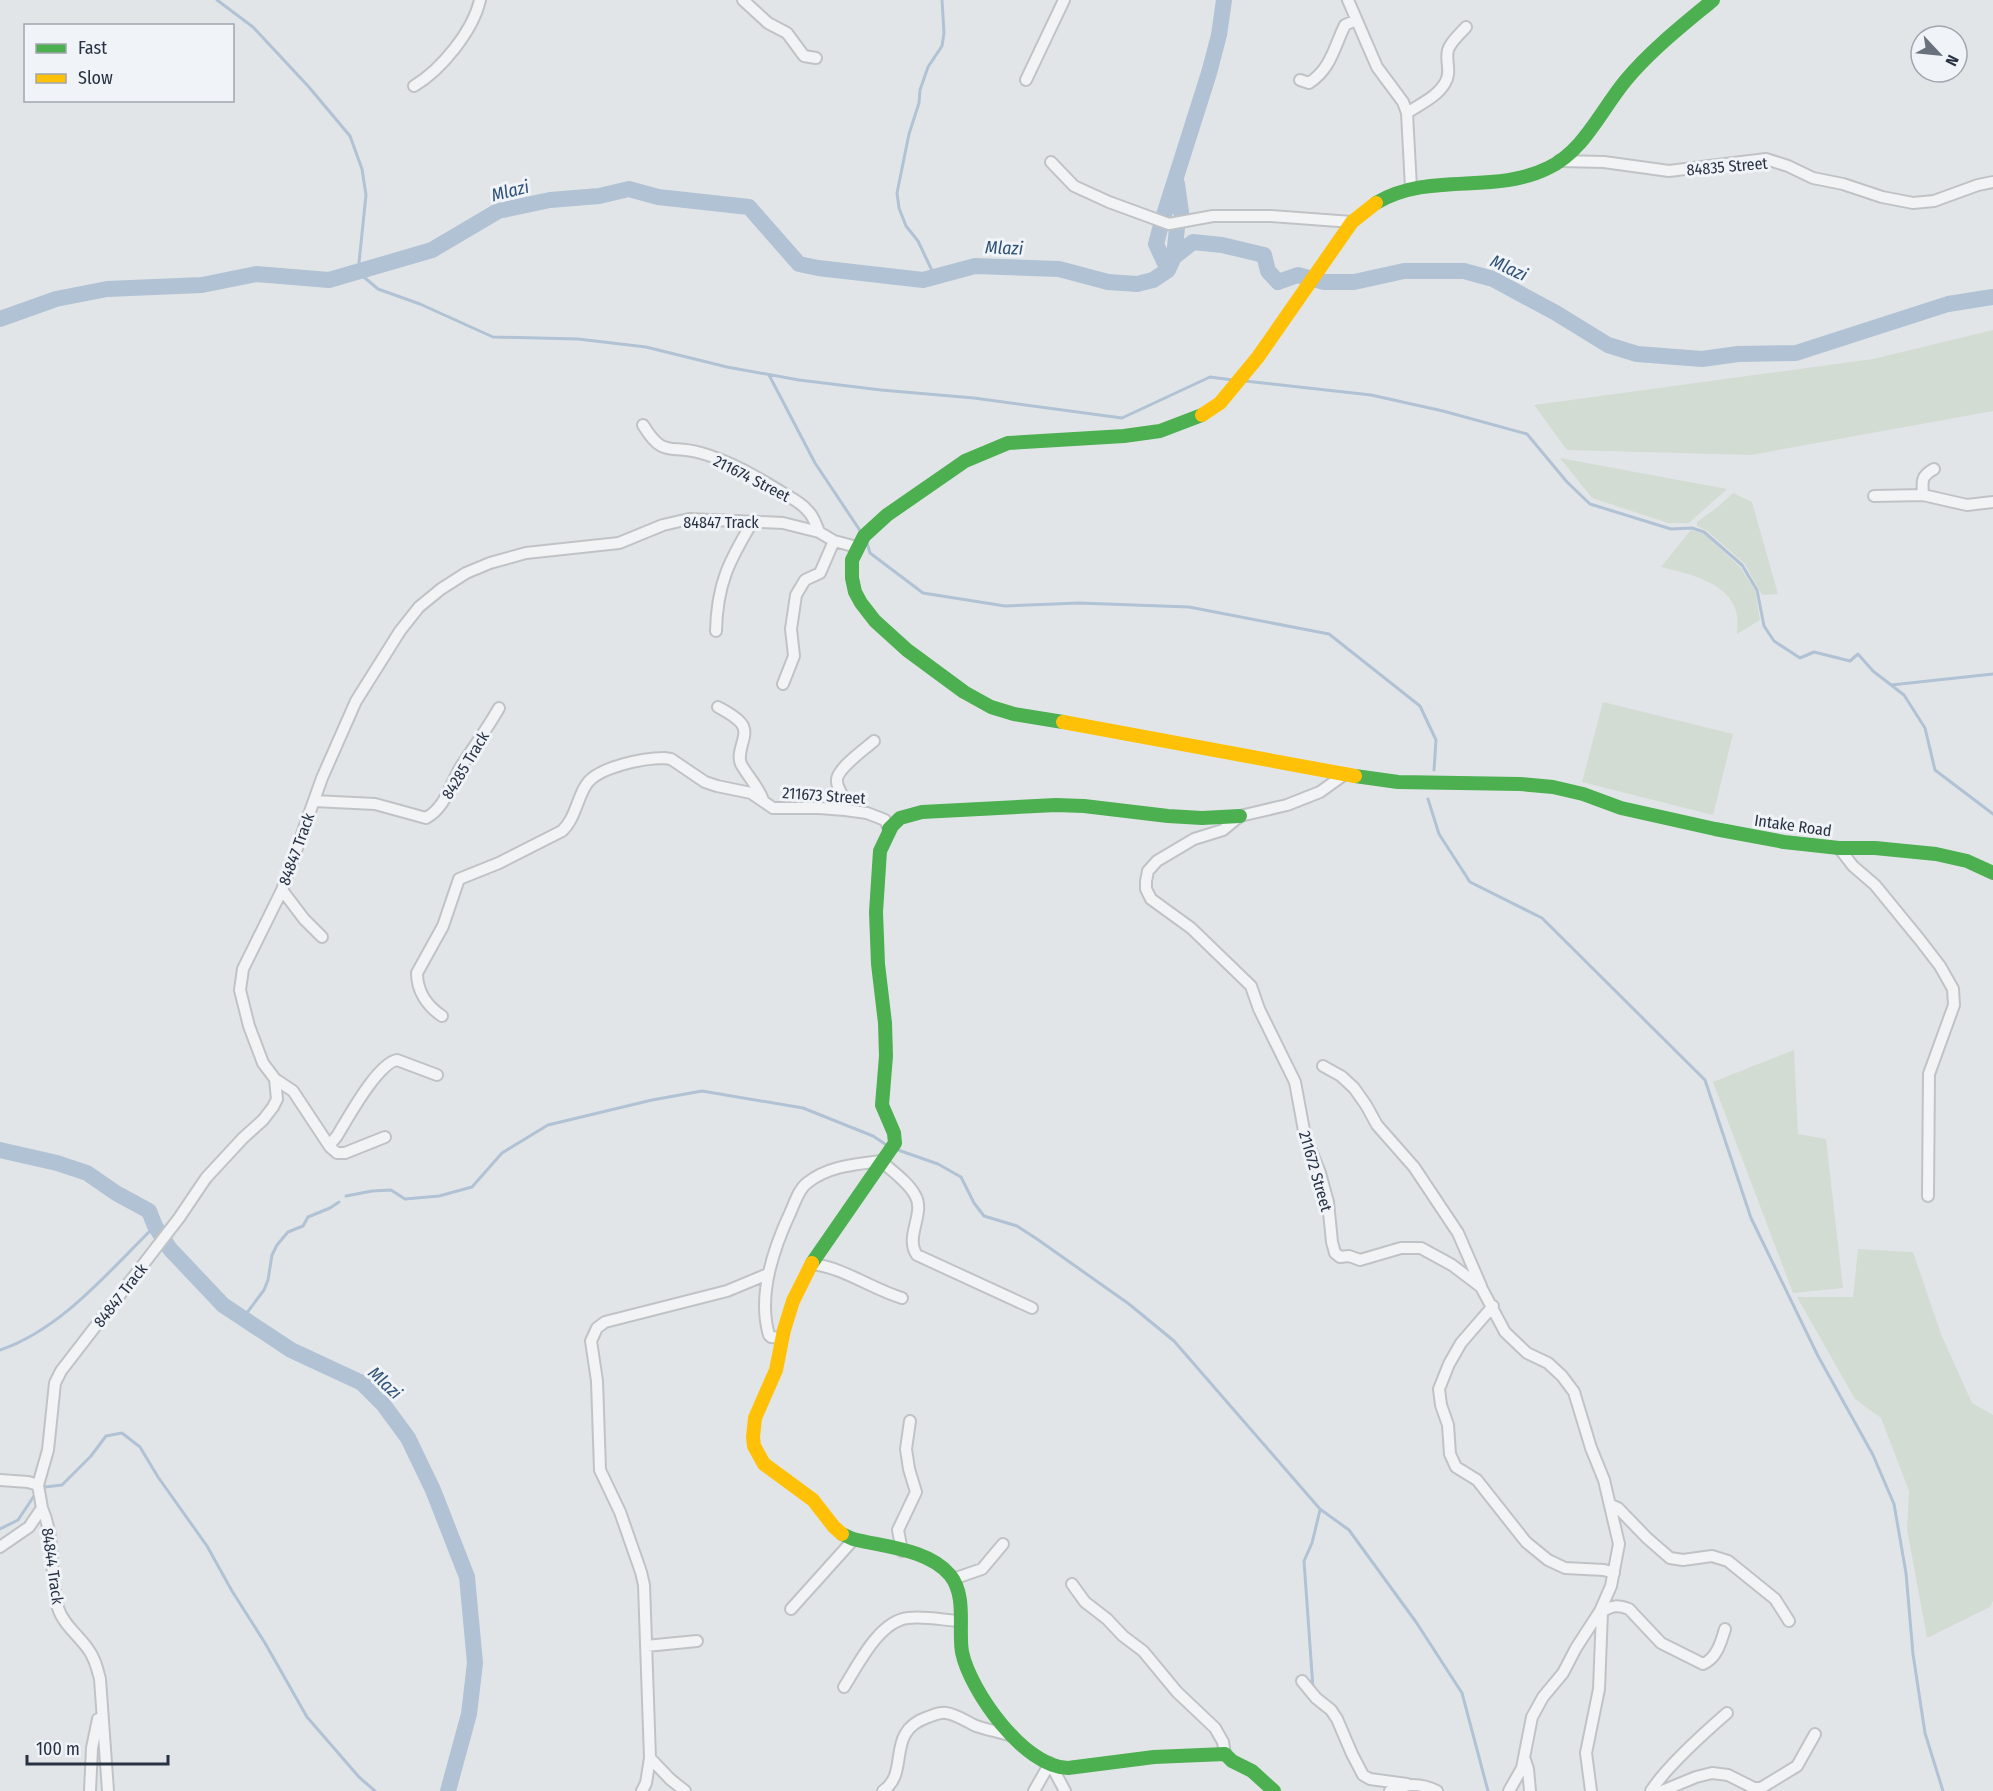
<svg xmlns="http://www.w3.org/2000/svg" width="1993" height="1791" viewBox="0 0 1993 1791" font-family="'Fira Sans Condensed',sans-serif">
<rect width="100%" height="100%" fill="#e2e5e8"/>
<!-- green -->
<path fill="#d3dcd3" d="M1993 330V411L1751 455 1567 450 1534 405 1873 359Z
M1560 458 1727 489 1689 523H1668L1592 498Z
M1733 493 1752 502 1778 594 1762 595 1745 564 1706 530 1697 526V522L1719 506Z
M1691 530 1704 534 1740 567 1755 590 1760 620 1737 634C1737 628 1738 621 1737 615 1731 582 1688 574 1661 567Z
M1603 702 1733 734 1713 815 1582 782Z
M1794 1050 1798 1134 1826 1139 1843 1288 1793 1293 1713 1082Z
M1858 1249 1913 1252 1941 1334 1972 1403 1993 1415V1601L1990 1607 1927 1638 1907 1529 1909 1491 1881 1418 1855 1399 1797 1297H1853Z"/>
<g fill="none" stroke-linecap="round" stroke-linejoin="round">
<!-- stream -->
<path stroke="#b0c2d4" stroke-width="3" d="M217 0 253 27 308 86 350 136 362 169 366 195 358 272 378 289 420 304 493 337 578 339 646 347 727 367 799 380 881 390 974 398 1122 418 1210 377 1233 380
M935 277 918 241 906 226 899 208 897 193 909 134 919 103 920 90 928 67 942 46 944 33 942 0
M769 375 815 463 861 532
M1245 381 1371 395 1443 411 1527 434 1567 482 1590 504 1671 529 1692 528 1704 532 1742 565 1757 590 1764 626 1774 641 1800 658 1814 652 1850 661 1858 654 1873 671 1904 695 1925 728 1935 770 1993 814
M867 543 870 553 923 593 1005 606 1079 603 1189 607 1329 634 1420 706 1436 740 1434 770
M1891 685 1993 674
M1428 799 1439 834 1470 882 1542 918 1705 1080 1751 1218 1818 1356 1873 1455 1894 1504 1906 1573 1913 1654 1925 1733 1943 1791
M898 1150 938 1164 961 1177 974 1203 984 1216 1017 1226 1037 1239 1129 1304 1174 1341 1320 1509 1349 1530 1416 1622 1462 1693 1488 1791
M346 1196 372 1191 391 1190 405 1199 439 1196 472 1187 502 1153 548 1125 652 1100 702 1091 803 1108 873 1136 888 1146
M243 1318 264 1290 268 1280 272 1255 277 1245 288 1232 303 1226 308 1217 330 1208 339 1202
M0 1350C62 1329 109 1271 155 1226
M45 1487 62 1485 91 1456 106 1436 122 1433 140 1447 158 1477 207 1546 232 1591 265 1643 307 1717 359 1777 375 1791
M0 1529 18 1520 36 1493
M1313 1688 1304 1561 1312 1543 1320 1510"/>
<!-- river -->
<path stroke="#b0c2d4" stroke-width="16" d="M1177 184 1181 212
M1163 218 1209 73 1219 35 1224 0
M1161 225 1156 244 1168 270
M1174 257 1177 228
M0 319 56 299 107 289 202 285 256 274 329 280 432 250 498 211 550 200 599 196 629 189 658 197 749 207 799 264 818 268 923 280 975 266 1059 269 1108 282 1137 284 1153 280 1168 270 1174 257 1193 242 1222 245 1264 255 1268 271 1278 282 1298 275 1324 282H1354L1404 271H1464L1493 279 1556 313 1608 345 1637 354 1702 359 1738 354 1796 353 1948 304 1993 297
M0 1150 57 1163 87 1173 116 1193 149 1211 155 1226 170 1249 223 1305 291 1350 362 1383 383 1404 408 1438 433 1490 467 1577 475 1663 469 1714 448 1791"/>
<!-- street casing -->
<g stroke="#c0c3c6" stroke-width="14">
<path id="street" d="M743 0 768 23 787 33 804 56 816 58
M1348 0 1377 67 1403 102 1407 113 1411 188
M1026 80 1064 0
M1300 80 1309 83C1331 69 1334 47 1345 25L1356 20
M414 86C441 70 473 31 480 0
M1407 113C1420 104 1437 97 1445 83 1452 72 1445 61 1448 50 1451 41 1460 34 1466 27
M1559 161 1604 162 1669 171 1766 159 1788 166 1813 178 1843 184 1882 197 1913 203 1934 201 1978 185 1993 182
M1051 162 1074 186 1109 202 1169 224 1213 216H1271L1352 222
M643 425C664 459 669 444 701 453 730 461 757 477 783 493 791 498 800 502 806 509 813 515 816 524 819 532
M1923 495C1922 481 1921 476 1934 469
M1874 496 1923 495 1967 505 1993 502
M716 631C717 584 729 561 753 521
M783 684 794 656 791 629 796 595 805 580 820 573 834 541
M718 707C725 711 735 716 741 723 751 735 735 750 741 764 748 777 758 786 763 800
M1345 774 1320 792 1287 805 1240 816 1223 830 1194 839 1157 861 1148 871 1146 881V889L1151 899 1191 928 1251 986 1259 1009 1295 1082 1305 1136 1320 1173 1328 1202 1332 1242 1335 1253 1340 1257 1349 1256 1360 1260 1401 1248H1421L1452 1265 1481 1287 1505 1332 1527 1353 1548 1363 1562 1376 1574 1392 1591 1448 1604 1480 1619 1544 1611 1586 1600 1611 1576 1648 1563 1673 1543 1697 1532 1717 1522 1768 1509 1791
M314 801 375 804 426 818C445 808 450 785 460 768 473 748 487 729 499 708
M838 809 846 801C842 795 836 786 837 779 839 767 865 749 874 741
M1839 848 1853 866 1875 885 1920 940 1940 966 1953 989 1954 1005 1929 1074 1928 1196
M282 890 304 919 322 937
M442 1016C427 1006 417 991 417 973L443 926 459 879 499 863 562 831C575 819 577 799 586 785 597 767 644 758 664 758L671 759 705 782 717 786 751 793 773 808H819L845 810 867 813 885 820 889 829
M1323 1066 1341 1076 1354 1088 1366 1105 1377 1125 1414 1167 1458 1233 1481 1286
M275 1079 293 1091 330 1147 337 1153H345L385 1137
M327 1142H332L337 1136C348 1118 377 1064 397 1060L437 1075
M813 1264C844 1268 872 1289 902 1298
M1493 1306 1461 1343 1449 1364 1439 1389 1441 1405 1448 1425 1450 1454 1456 1467 1477 1480 1526 1542 1548 1560 1565 1568 1604 1570 1614 1573
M782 1338 771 1337 769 1335C757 1295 774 1247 791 1211 795 1202 799 1189 807 1183 828 1166 856 1164 881 1161 892 1171 908 1182 915 1195 926 1213 904 1237 917 1255L1032 1308
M0 1480 28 1482 38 1485
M1611 1505 1618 1508 1647 1538 1670 1558 1683 1560 1712 1556 1728 1561 1775 1599 1789 1621
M42 1508C56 1540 49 1575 58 1608 63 1624 79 1636 88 1649 95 1658 97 1668 100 1679L108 1791
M0 1547 29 1527 42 1508 38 1485 48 1450 55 1383 61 1371 179 1218 206 1178 243 1138 263 1120 273 1107 277 1099 275 1079 263 1063 249 1026 240 990 243 969 282 890 322 778 356 701 400 631 419 607 441 589 466 573 490 563 526 553 619 543 663 525 689 519 783 523 819 532 834 541 857 547
M902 1551 898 1530 916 1492 909 1469 906 1449 910 1421
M953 1579 982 1569 1003 1544
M1072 1584 1085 1602 1107 1619 1123 1636 1143 1651 1177 1692 1215 1728 1223 1742 1225 1754
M791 1609 854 1539
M1602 1612C1612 1605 1618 1605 1629 1609L1661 1643 1703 1664C1717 1658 1721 1642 1725 1629
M646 1646 697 1641
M1302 1681 1316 1698 1331 1710 1337 1719 1352 1754 1363 1775 1370 1779 1407 1784
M844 1687C858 1665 879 1621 908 1618 925 1616 943 1620 959 1621
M650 1758 670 1779 685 1791
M1525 1760 1528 1769 1530 1791
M1050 1763 1065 1791
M90 1791 92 1748 98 1719
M642 1791 646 1783 650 1758 644 1585 641 1572 620 1512 600 1470 597 1381 591 1341 597 1328 605 1322 727 1291 768 1274
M883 1791C911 1772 884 1732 928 1717 934 1715 940 1712 946 1713 956 1714 967 1722 976 1726 988 1730 1000 1732 1012 1736
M1034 1791 1050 1763
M1390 1791C1407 1783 1420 1783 1437 1791
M1591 1791 1586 1753 1599 1689 1602 1612 1600 1611
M1651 1791C1667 1766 1704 1733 1727 1713
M1662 1791 1696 1777 1712 1773 1728 1775 1754 1788H1761L1797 1766 1815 1734"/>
</g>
<!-- street -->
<use href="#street" stroke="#f2f3f4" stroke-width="10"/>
<!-- fast -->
<path stroke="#4caf50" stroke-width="14" d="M1376 203C1430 171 1494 195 1548 168 1584 151 1601 110 1626 80 1651 50 1683 25 1713 0
M1063 722 1014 714 991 707 964 692 907 650 875 621 861 603 855 592 852 578V560L864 536 887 515 965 461 1008 443 1124 436 1160 431 1202 415
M1355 776 1398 782 1520 784 1553 787 1583 794 1621 808 1715 829 1784 842 1839 848H1875L1936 854 1967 861 1993 873
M812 1263 895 1143 894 1133 882 1105 886 1056 885 1023 878 964 876 912 880 851 891 828 889 829 900 818 922 812 1056 805 1084 806 1168 816 1202 818 1240 816
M842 1534 853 1539C884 1547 928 1549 950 1575 967 1596 958 1628 962 1652 970 1691 1025 1768 1068 1768L1154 1757 1225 1754 1232 1761 1252 1771 1274 1791"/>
<!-- slow -->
<path stroke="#ffc107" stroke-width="14" d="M1202 415 1220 403 1258 357 1352 222 1376 203
M1063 722 1355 776
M812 1263 793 1301 784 1330 776 1370 755 1418 753 1437 754 1446 764 1464 813 1500 834 1527 842 1534"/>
</g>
<g text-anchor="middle" stroke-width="6" stroke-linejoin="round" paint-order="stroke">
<!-- street labels -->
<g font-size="16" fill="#283242" stroke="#f0f3f7">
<text transform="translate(1727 166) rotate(-5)" y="6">84835 Street</text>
<text transform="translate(752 478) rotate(27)" y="6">211674 Street</text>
<text x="721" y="528">84847 Track</text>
<text transform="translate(465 765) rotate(-59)" y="6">84285 Track</text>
<text transform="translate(824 795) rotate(4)" y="6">211673 Street</text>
<text transform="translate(1793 825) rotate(8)" y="6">Intake Road</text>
<text transform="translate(296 849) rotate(-70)" y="6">84847 Track</text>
<text transform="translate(1316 1171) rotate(74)" y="6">211672 Street</text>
<text transform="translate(120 1295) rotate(-52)" y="6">84847 Track</text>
<text transform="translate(53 1566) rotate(82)" y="6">84844 Track</text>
</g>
<!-- water labels -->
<g font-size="18" font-style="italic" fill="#305277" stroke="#f0f3f7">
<text transform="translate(510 191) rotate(-14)" y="6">Mlazi</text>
<text transform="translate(1004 248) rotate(2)" y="6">Mlazi</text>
<text transform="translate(1509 268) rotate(25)" y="6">Mlazi</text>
<text transform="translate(385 1383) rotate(43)" y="6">Mlazi</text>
</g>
</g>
<!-- legend -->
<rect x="24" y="24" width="210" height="78" fill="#f0f3f7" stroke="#a0a6af" stroke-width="1.5"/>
<rect x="36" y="44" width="30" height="9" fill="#4caf50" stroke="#a0a6af" stroke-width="1.5"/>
<text x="78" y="54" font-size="18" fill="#283242">Fast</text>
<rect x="36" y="74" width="30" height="9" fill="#ffc107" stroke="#a0a6af" stroke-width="1.5"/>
<text x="78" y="84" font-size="18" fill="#283242">Slow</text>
<!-- north arrow -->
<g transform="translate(1939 54) rotate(116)"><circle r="28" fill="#f0f3f7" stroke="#a0a6af" stroke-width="1.5"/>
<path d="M0-4.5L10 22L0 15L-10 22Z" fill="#69717c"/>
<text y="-9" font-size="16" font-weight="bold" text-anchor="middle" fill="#283242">N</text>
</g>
<!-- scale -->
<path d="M27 1755v9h141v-9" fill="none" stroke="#283242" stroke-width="3"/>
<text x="36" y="1755" font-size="18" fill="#283242" stroke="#f0f3f7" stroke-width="4.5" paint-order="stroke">100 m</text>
</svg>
